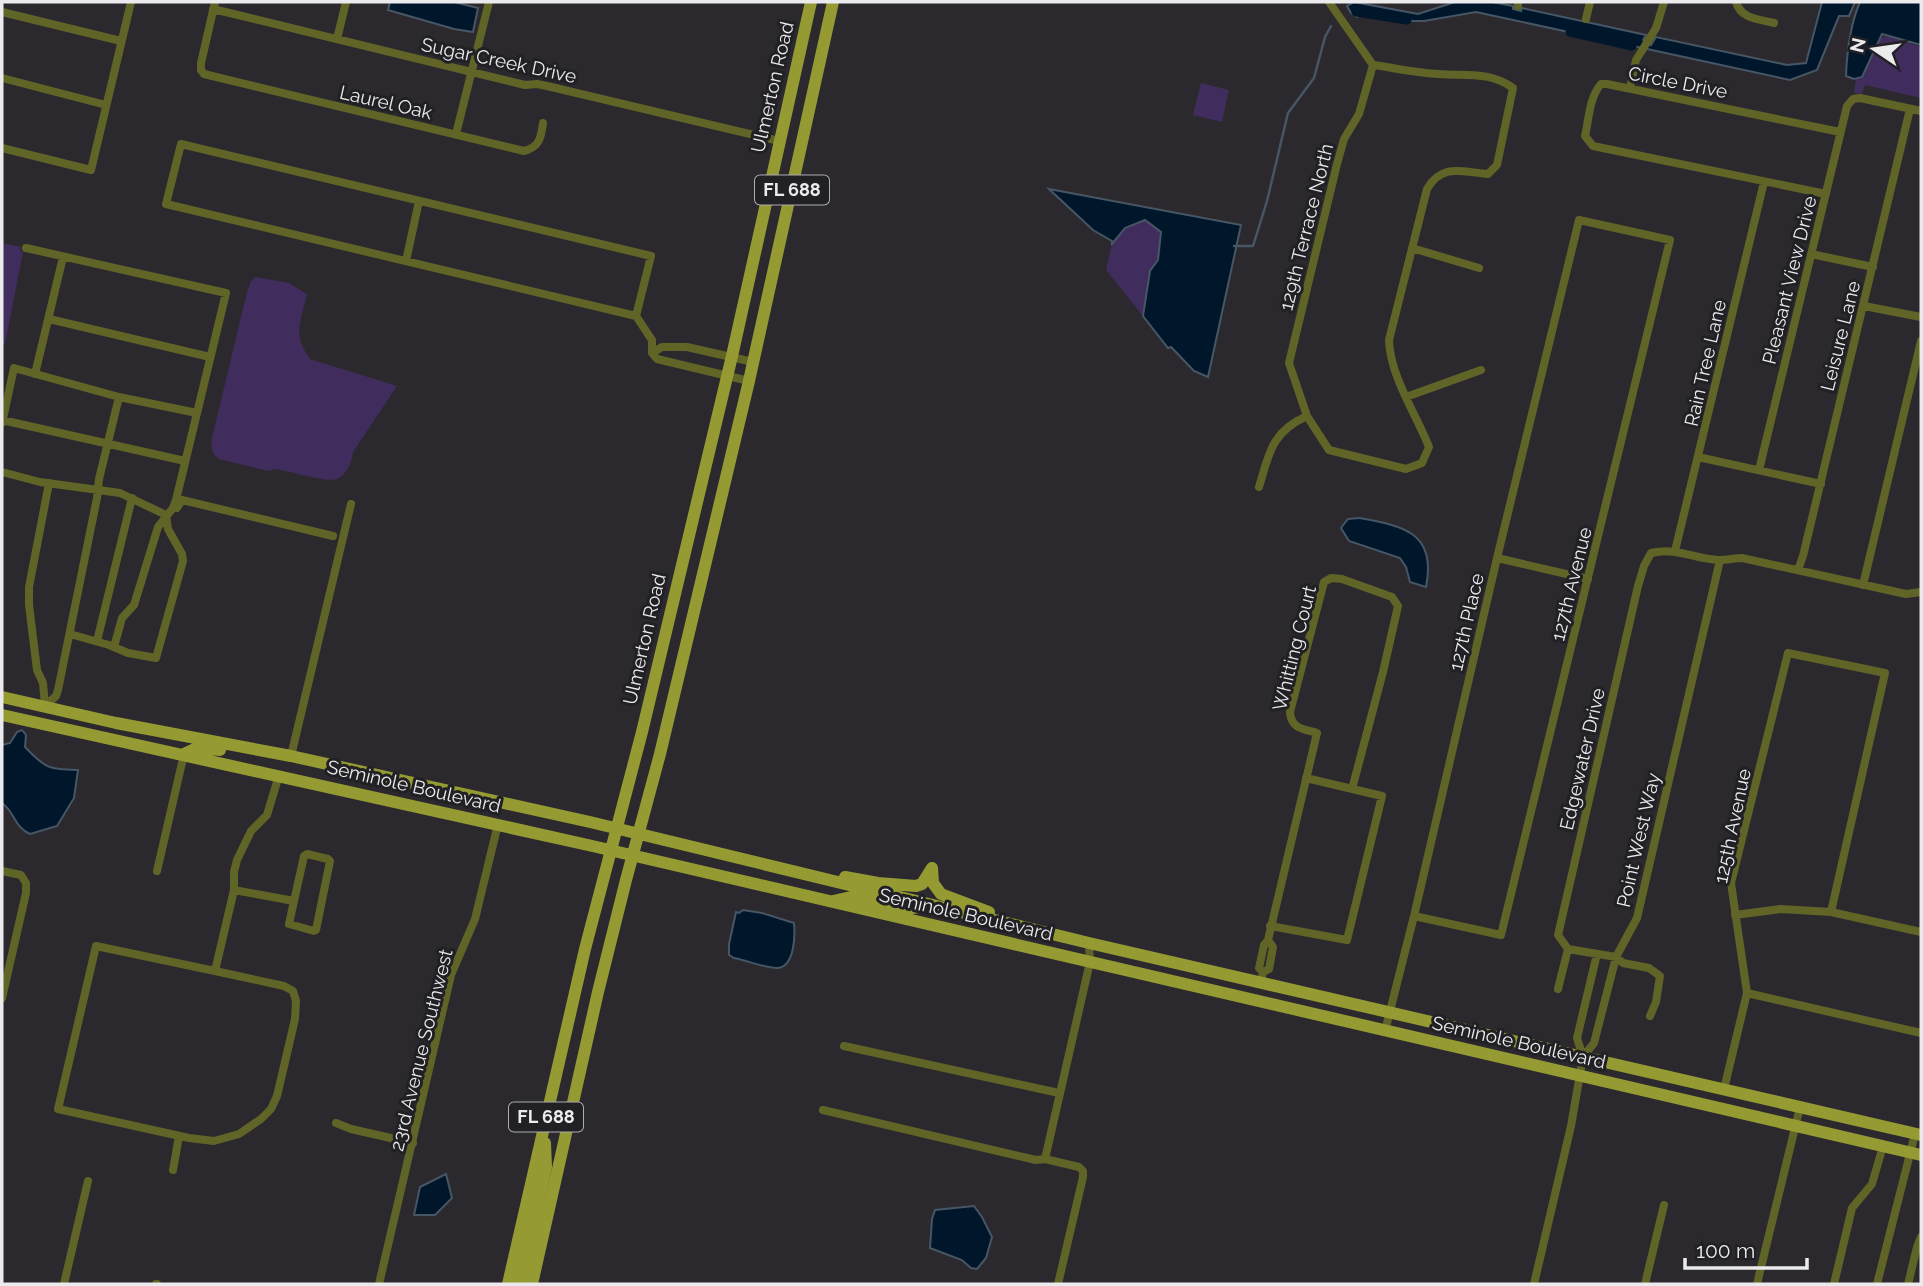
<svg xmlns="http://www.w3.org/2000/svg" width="1923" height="1286" viewBox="0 0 1923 1286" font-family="Raleway,sans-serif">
<rect width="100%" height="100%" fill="#2b292e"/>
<!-- green -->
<path fill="#402d5d" d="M1887 36 1921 47V98L1865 85 1862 94 1854 93 1856 79 1862 77 1881 38Z
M1201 83 1229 90 1222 122 1193 115Z
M1145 220 1161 232 1158 260 1150 271 1143 316 1106 270C1113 238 1114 232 1145 220Z
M2 243 21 247 20 251 23 252 5 344 2 343Z
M256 277 289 283 307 294C301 321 292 335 310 359L397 386 353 452C352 461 347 475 337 479 328 483 288 471 277 469L269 471 219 459C211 453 211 448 212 438L247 292 251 281Z"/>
<!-- water -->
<path fill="#00162a" stroke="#465664" stroke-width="2" d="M390 2H454L478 8 473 32 454 29 388 10Z
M1354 2 1418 14 1455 2H1492L1513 6V9L1521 11 1522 8 1646 35 1643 40 1651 45 1656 37 1787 65 1806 63 1822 2H1855L1849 16H1839L1817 70 1790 80 1476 12 1424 21H1413L1370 12 1357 17 1351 13 1347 6Z
M1860 2H1921V45L1882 34 1862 77 1854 79 1846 76C1847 50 1850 25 1860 2Z
M1049 189 1241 225 1208 377 1194 371 1171 347 1168 348 1143 316 1150 271 1158 260 1161 232 1145 220 1125 228 1112 244V241L1093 230Z
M1359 518C1403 526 1437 532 1426 587L1410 582 1406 567 1400 558 1349 541 1341 528 1348 519Z
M22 730 26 735 25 747C46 769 48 769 78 770L74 798 57 826 30 834C14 827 15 812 2 803V745L10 743 17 732Z
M743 910 762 913 794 923C795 935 795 966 778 968 767 969 746 960 734 958L729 955V944L736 912 739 913Z
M446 1174 452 1198 435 1215H414L420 1187Z
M974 1206 982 1217 992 1237 986 1258 977 1269 971 1268 962 1260 930 1248 932 1219 935 1210Z"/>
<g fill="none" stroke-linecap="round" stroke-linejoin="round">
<!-- stream -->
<path stroke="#465664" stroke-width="2.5" d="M1234 246H1253L1267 201 1288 113 1314 78 1325 37 1331 26"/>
<!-- canal -->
<path stroke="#00162a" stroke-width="9" d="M1356 12 1407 20
M1570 32 1632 46"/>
<!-- minor -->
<path stroke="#606427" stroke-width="8" d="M215 2 201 63V70L204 74 524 151C540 147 541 137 543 123
M1329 2 1373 65 1359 114 1344 139 1337 164 1289 363 1307 416 1329 450 1406 469 1422 463 1429 447C1416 414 1390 376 1389 340L1427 189C1442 163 1461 172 1488 174L1497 165 1513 88C1491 71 1465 76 1439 74 1417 73 1395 68 1373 65
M1736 2C1741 19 1758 19 1774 23
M1518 6V2
M213 9 525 85 537 84 547 86 779 141
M2 12 121 41
M1586 19 1590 2
M337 39 346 2
M2 78 106 105
M1630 88 1636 60 1656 28 1664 2
M456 134 489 2
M181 144 651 256 636 316 166 204Z
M2 148 91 170 131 2
M1826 194 1593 146 1585 136C1589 119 1589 98 1601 84H1607L1840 132
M26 248 226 293 176 500 173 508 158 527 134 605 122 618 114 647
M1412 248 1479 268
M1811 254 1873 267
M406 261 419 201
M1864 306 1921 317
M636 316 652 340V353L657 359 749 381
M49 319 210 357
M652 353 662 347H687L753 362
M35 374 63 257
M1406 397 1481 370
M2 420 185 461
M2 423 14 368 119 397 197 413
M1698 457 1821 484
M1759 470 1847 106 1853 99 1860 98 1921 111
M2 472 40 482 120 493 166 515
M1259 487C1269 454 1271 432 1307 416
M177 508 182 500 333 536
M1675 551 1764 182
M1497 558 1588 579
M1798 570 1803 556 1910 109
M1863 585 1921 341
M70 634 109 645 128 653 156 658 183 561 182 554 168 529 166 515
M97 641 132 498
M45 706 56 696 58 690 97 498 99 479 119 397
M45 706 43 683 37 670 29 605V587L49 483
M291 756 351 504
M2 871 21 875 26 883V893L2 998
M157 871 184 754
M234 890 294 901 289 924 314 931 316 930 330 861 328 859 307 854 304 856 294 901
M1735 915 1781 909 1831 912 1921 932
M1270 926 1347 940 1382 796 1306 778
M215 971 284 986 293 991 296 1001 295 1019 277 1096 271 1109 261 1119 239 1134 214 1141 189 1138 58 1109 96 946 215 971 234 890V872L237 860 251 831 267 815 279 775
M1263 972 1259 968 1264 945 1268 940 1317 733C1304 729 1291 729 1290 712L1324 582 1331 578 1342 579 1392 597 1398 606 1383 672 1352 789
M1262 977 1263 972 1269 969 1273 947 1268 940
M1558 989 1568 949
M1747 993 1921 1033
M1650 1016 1656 1002 1660 976 1649 968 1623 963 1616 957 1568 949 1558 935 1638 586 1644 566 1651 553C1678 547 1693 559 1719 560 1727 560 1735 558 1742 558L1906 594 1921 592
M1385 1031 1414 916 1497 558 1579 220 1670 240 1501 935 1414 916
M844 1046 1059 1093
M1583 1057 1577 1038 1597 954
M1724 1089 1747 993 1731 883 1788 653 1885 673 1831 912
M823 1110 1036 1160 1045 1159 1079 1167 1083 1171V1177L1058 1284
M336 1123 351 1129 413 1143
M1045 1159 1090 962 1089 943
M173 1170 179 1136
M64 1284 88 1181
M156 1284H157
M379 1284 451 975 475 919 498 824
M1534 1284 1571 1126 1583 1057 1594 1043 1616 957 1637 918 1720 560
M1645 1284 1664 1205
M1757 1284 1800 1107
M1834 1284 1852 1208 1872 1184 1883 1146
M1877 1284 1915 1134
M1908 1284 1917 1247 1921 1237"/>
<!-- primary -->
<path stroke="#959b32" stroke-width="12" d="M2 697 116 723 291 756 590 822 1089 943 1921 1135
M2 715 588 845 1921 1155
M184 754 197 748 220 750
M932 868 933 883 941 894 989 912
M845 877 878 883 916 886 922 884 932 868
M833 901 851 897 906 909 925 906
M508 1284 585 949 642 732 732 356 811 2
M520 1284 546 1167 545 1143
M532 1284 598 992 626 880 660 754 749 381 833 2"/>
</g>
<g text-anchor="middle" stroke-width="6" stroke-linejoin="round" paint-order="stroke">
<!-- shield labels -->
<g fill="#212024" stroke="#aeadb1" stroke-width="2">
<rect x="755" y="175.5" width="74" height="29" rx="5"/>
<rect x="509" y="1102.5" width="74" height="29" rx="5"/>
</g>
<g font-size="18" font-weight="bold" fill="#ebeaed">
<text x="792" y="196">FL 688</text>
<text x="546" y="1123">FL 688</text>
</g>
<!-- street labels -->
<g font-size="19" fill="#ebeaed" stroke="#212024">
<text transform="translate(499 60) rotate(12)" y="7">Sugar Creek Drive</text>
<text transform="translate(1678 82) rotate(11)" y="7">Circle Drive</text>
<text transform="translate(772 87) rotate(-77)" y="7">Ulmerton Road</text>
<text transform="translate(386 102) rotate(13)" y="7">Laurel Oak</text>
<text transform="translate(1306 227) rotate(-76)" y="7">129th Terrace North</text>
<text transform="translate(1789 280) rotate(-76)" y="7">Pleasant View Drive</text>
<text transform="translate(1840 336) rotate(-76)" y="7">Leisure Lane</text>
<text transform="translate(1705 363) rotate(-77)" y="7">Rain Tree Lane</text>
<text transform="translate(1571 584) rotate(-76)" y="7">127th Avenue</text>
<text transform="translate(1466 622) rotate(-77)" y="7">127th Place</text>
<text transform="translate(644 639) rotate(-77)" y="7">Ulmerton Road</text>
<text transform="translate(1294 648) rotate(-76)" y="7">Whitting Court</text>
<text transform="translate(1582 759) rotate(-77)" y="7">Edgewater Drive</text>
<text transform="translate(414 786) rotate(13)" y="7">Seminole Boulevard</text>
<text transform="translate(1732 826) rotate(-78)" y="7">125th Avenue</text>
<text transform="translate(1638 840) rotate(-77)" y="7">Point West Way</text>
<text transform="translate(966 914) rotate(13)" y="7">Seminole Boulevard</text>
<text transform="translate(1519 1042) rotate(13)" y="7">Seminole Boulevard</text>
<text transform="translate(421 1050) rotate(-76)" y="7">23rd Avenue Southwest</text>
</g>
</g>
<!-- border -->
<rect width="1923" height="1286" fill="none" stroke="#ebeaed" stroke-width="7"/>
<!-- north arrow -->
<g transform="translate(1874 49) rotate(283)" stroke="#212024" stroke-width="5" paint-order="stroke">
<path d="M0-5L12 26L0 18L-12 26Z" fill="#ebeaed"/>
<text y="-10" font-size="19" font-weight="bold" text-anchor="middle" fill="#ebeaed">N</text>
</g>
<!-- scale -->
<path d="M1685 1258v10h122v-10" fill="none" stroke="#ebeaed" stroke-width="3.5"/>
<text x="1696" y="1258" font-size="21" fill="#ebeaed" stroke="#212024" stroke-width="5" paint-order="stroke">100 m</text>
</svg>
